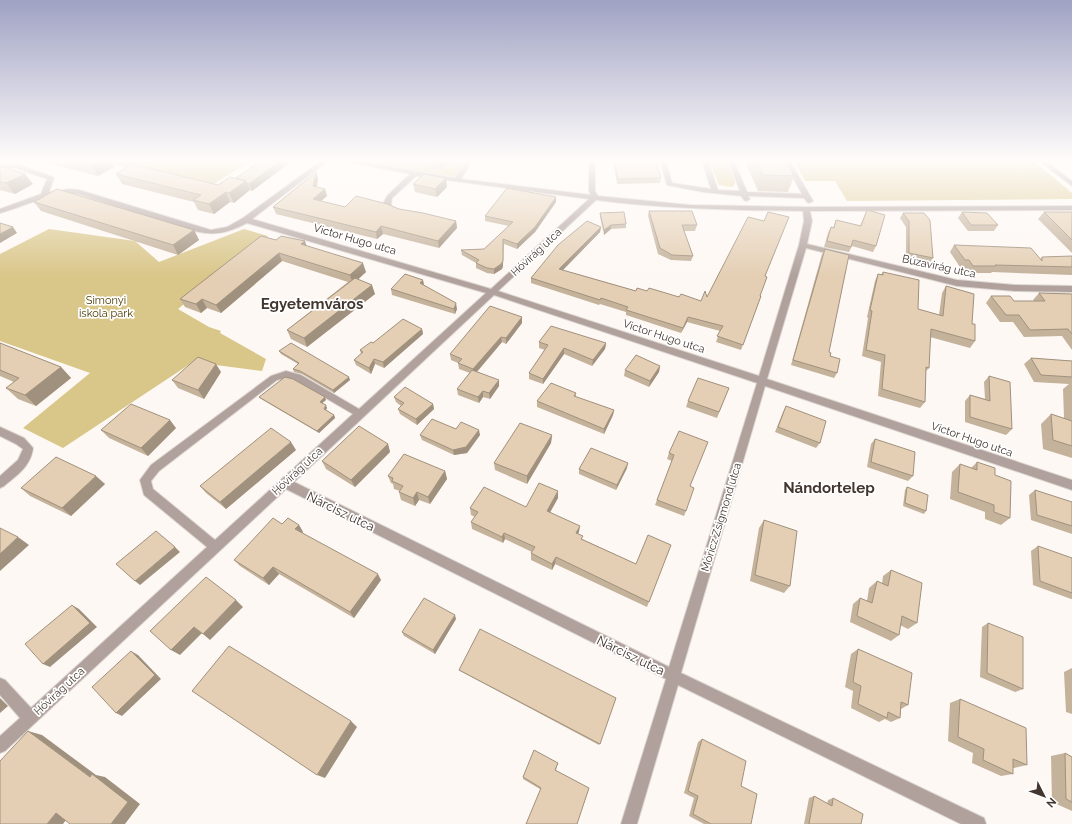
<svg xmlns="http://www.w3.org/2000/svg" width="1072" height="824" viewBox="0 0 1072 824" font-family="Raleway,sans-serif">
<rect width="100%" height="100%" fill="#fef8f4"/>
<!-- green -->
<path fill="#d9c689" d="M99 161H231L246 164 207 188Z
M354 161H469L458 180 433 177Z
M709 161H727L735 182 734 186 731 187 719 185Z
M794 161H1034L1072 193V199L847 201 835 181H805Z
M49 229 135 241 159 262 244 229 268 236 178 309 209 327 221 331 220 333 266 359 262 371 193 362 63 448 23 428 90 373 0 341V254Z"/>
<g fill="none" stroke-linecap="round" stroke-linejoin="round">
<!-- minor casing -->
<g stroke="#dcd5d0" stroke-width="2">
<path id="minor" d="M321 161H328L252 219 491 289 589 199 416 176 392 198 391 204 392 207 402 211 398 213 386 210 383 204 387 196 410 174 353 163 350 161H361L455 178 466 161H472L461 179 591 195 589 191V161H595V191L598 196 690 205 806 207 1072 206V210L810 211 812 221 807 244 957 280 1015 285 1072 286V292L1015 291 957 286 806 248 767 379 1072 480V490L765 386 681 673 984 818 986 824H961L678 685 637 824H621L666 679 286 489 5 751 0 753V736L20 718 0 695V678L5 680 31 708 207 547 144 495 140 480 151 465 271 376 286 371 301 375 359 409 486 293 247 223C227 233 216 236 194 231L78 194C49 192 27 206 0 213V209L41 194 47 179 15 168 0 169V165L16 164 53 177 54 178 49 192 69 189 79 190 211 230 227 227 243 218ZM596 200C665 209 733 210 803 211L804 221 799 245 759 376 498 291ZM494 295 757 383 669 667 294 482ZM286 378 295 380 353 414 215 540 153 489 151 481 159 471 277 380Z
M660 161H666L672 183 711 189 702 161H708L718 190 740 191 728 161H734L747 192 802 194 784 161H790L813 201 809 203 807 202 804 198 748 196 750 199 746 201 744 200 741 196 703 192 667 185Z
M1039 161H1046L1072 181V186Z
M0 427 24 438 33 448C31 466 17 475 4 486L0 488V476L18 460 23 449 16 444 0 436Z"/>
</g>
<!-- minor -->
<use href="#minor" fill="#b0a19d" fill-rule="evenodd"/>
</g>
<!-- wall -->
<path fill="#c4b29b" d="M46 161H110L114 167 98 176 47 163Z
M260 161H292L252 191 249 190 234 203 230 202 214 214 198 210 194 202 122 184 116 174 218 185 236 178Z
M394 161H449L441 170 425 167V166Z
M613 161H656L661 178 660 183 617 184Z
M745 161H782L794 176 788 192 758 191Z
M0 166 33 184 15 194 0 190Z
M316 172 318 179 317 187 325 189 327 196 321 201 345 207 399 209 456 221 457 228 439 248 383 234 377 239 276 214 273 207Z
M413 184 447 187 437 197 415 192Z
M34 202 194 230 199 240 178 255 41 211Z
M556 202 535 232 517 249 504 244 503 266 502 269 494 274 487 273 476 268V263L462 255 461 250 484 249 509 226 485 221V216Z
M867 210 876 246 873 252 852 246 849 252 824 247 828 233 831 227 833 228 836 220 860 226Z
M649 211 697 225 695 231H684L693 256 691 261 671 260 658 254 648 216Z
M962 212 998 225 994 231H968L958 218Z
M1044 212H1072V253L1038 219Z
M600 213 626 224V228L611 229 604 235 600 217Z
M903 213H924L933 258 929 264 906 259V227L900 218Z
M601 227 600 232 563 270 636 291H647L701 301 707 297 765 277 760 296H761L741 350 716 342 720 331 687 322 681 333 626 315V312L600 304 599 305 531 283V278Z
M276 240 307 246 366 272 358 279 375 294 307 347 291 339 287 330 348 282 282 261 221 313 207 308 201 313 185 307 180 299Z
M954 245 1040 259 1042 257 1072 256V275L992 272 991 273H967L964 267H960L950 252Z
M825 249 829 352 837 373 834 378 791 365 822 254Z
M883 272 918 309 939 315 942 293 946 286 972 324 975 341 970 348 930 337 929 368 926 371 925 402 920 408 878 396 881 362 862 356 868 318 867 317 875 281 878 274 881 275Z
M423 280 424 285 457 309 455 314 392 295 391 289Z
M1039 293 1072 294V350L1062 336 1024 337 1013 322H1000L986 303 991 296 1014 301H1034L1033 300Z
M522 317V323L506 344 502 342 477 372 499 386 490 399 483 397 479 403 458 395 457 389 470 373 459 369 458 363 451 360 450 354Z
M422 329 423 334 384 368 375 364 371 374 356 365 354 360 361 354 360 350 373 343Z
M539 342 606 343 605 349 592 366 564 354 543 384 529 379V373L545 350 539 348Z
M0 343 61 367 71 378 36 406 18 399 6 388 14 382 0 376Z
M279 351 350 380 334 393 302 374 294 372 293 369 298 364 281 354Z
M1031 358 1072 361V458L1043 449 1041 424 1051 414 1064 418 1063 389 1069 384 1034 382 1024 364Z
M660 366 659 372 649 387 624 376 625 370Z
M221 372 204 399 178 388 172 380Z
M989 376 1012 429 1006 435 965 422V401L970 395 985 399 984 382Z
M729 388 717 418 686 407 688 401Z
M576 393V397L614 410 613 415 604 434 537 407V401Z
M259 397 326 400 322 403 327 408 326 410 334 415 335 418 319 433 261 399Z
M394 397 433 404 434 409 417 425 400 414 398 409 401 406 396 402Z
M786 406 820 443 816 448 775 432 783 412Z
M176 428 148 456 109 438 101 430Z
M456 429 480 435 467 453 454 455 422 440 420 435Z
M679 431 690 486 686 511 684 516 655 505 672 461 667 459 669 453Z
M552 435 551 443 527 484 495 470 494 463Z
M875 439 913 476 908 481 867 467 871 444Z
M388 444 390 452 355 487 326 469 322 461Z
M296 450 226 509 206 493 200 486Z
M977 462 995 475 1010 518 1001 525 985 519V512L950 499 952 472 960 464 971 468Z
M627 468 616 490 579 474V469Z
M445 471 447 479 430 504 419 500 415 506 401 500 399 492 400 491 394 489 393 484 391 483 388 476Z
M105 484 71 516 30 496 21 488Z
M907 487 926 511 924 514 903 506 905 490Z
M1035 490 1072 502V534L1031 520 1029 495Z
M558 498 550 512 579 532 578 534 582 539 636 564 671 545 647 607 555 564 552 570 531 560V553L532 552 505 539 503 543 472 529 471 522 475 517 471 515 470 508 526 507Z
M764 520 790 586 784 593 750 581 759 528Z
M282 524 299 525 303 532 302 533 381 580 354 618 279 574 269 585 240 566 234 560Z
M1038 546 1072 593V599H1071L1033 585 1031 551Z
M891 570 917 623 908 629 900 625 899 635 891 641 850 622 853 604 860 598 867 601 869 588 877 581 882 584 883 576Z
M456 619 435 654 404 636 402 632Z
M988 623 1023 689 1015 692 980 677 982 627Z
M858 649 908 705 901 709 900 718 891 722 885 719 879 722 851 708 853 691 845 687 851 654Z
M1072 668V714L1066 712 1064 672Z
M459 670 616 698 599 745 460 671Z
M960 699 1027 765 1014 768H1013V774L1001 776 972 763 973 753 948 741 950 703Z
M702 739 741 786 751 824H704L689 816 694 798 684 793 698 742Z
M1065 753 1072 757V811L1052 802 1051 756Z
M558 763 556 770 540 789 523 779V777Z
M814 796 827 804 828 800 833 798 861 824H804L809 798Z"/>
<!-- shaded-wall -->
<path fill="#a0917e" d="M100 161H110L114 167 98 176 92 165Z
M280 161H292L252 191 249 184Z
M440 161H449L441 170Z
M316 172 318 179 315 193 313 186Z
M25 174 33 184 15 194 6 183Z
M446 178 447 187 437 197 435 189Z
M246 181 250 190 234 203 229 193Z
M325 189 327 196 315 206 313 199Z
M226 192 230 202 214 214 209 204Z
M556 197V202L535 232 517 249V244Z
M456 221 457 228 439 248 438 241Z
M611 225V229L604 235V230Z
M381 226 383 234 377 239 376 232Z
M13 227 17 233 0 243V234Z
M601 227 600 232 559 274V269Z
M194 230 199 240 178 255 173 245Z
M503 239V266L502 269 494 274V269Z
M305 241 308 250 301 244Z
M279 253 282 261 221 313 216 305Z
M363 263 366 272 353 284 350 275Z
M423 280 424 286 420 283Z
M372 285 375 294 307 347 304 338Z
M202 299 207 308 201 313 196 304Z
M456 303 457 309 455 314 454 309Z
M522 317V323L506 344V338Z
M688 317 687 322 681 333 683 328Z
M422 329 423 334 384 368 383 362Z
M501 337 502 342 474 375 473 369Z
M606 343 605 349 592 366 593 360Z
M564 348V354L543 384V379Z
M374 359 375 364 371 374 369 368Z
M216 364 221 372 204 399 198 390Z
M660 366 659 372 649 387 650 381Z
M61 367 71 378 36 406 25 395Z
M349 377 350 380 334 393 333 390Z
M499 380V386L490 399 489 393Z
M483 391V397L479 403 478 397Z
M325 397 326 400 321 404 320 402Z
M433 404 434 409 417 425 416 419Z
M326 405 327 408 325 412 324 409Z
M614 410 613 415 604 434V429Z
M334 415 335 418 319 433 317 431Z
M170 420 176 428 148 456 141 448Z
M479 430 480 435 467 453 454 455 453 450Z
M552 435 551 443 527 484V476Z
M291 442 296 450 226 509 220 502Z
M388 444 390 452 355 487 351 480Z
M628 463 627 468 616 490 617 485Z
M445 471 447 479 430 504 428 497Z
M96 476 105 484 71 516 62 508Z
M558 491V498L547 518V511Z
M417 492 419 500 415 506 413 498Z
M299 525 303 532 300 536 295 529Z
M580 526 579 532 575 539 576 533Z
M504 533 505 539 503 543 502 537Z
M18 537 29 545 0 571V554Z
M175 547 180 552 140 585 135 581Z
M556 557 555 564 552 570V564Z
M273 567 279 574 269 585 263 578Z
M378 574 381 580 354 618 350 612Z
M236 600 243 607 210 640 203 634Z
M72 605 79 609 97 627 50 667 43 664Z
M455 615 456 619 435 654 433 650Z
M194 627 202 633 180 655 171 650Z
M131 651 138 655 161 679 122 716 116 713Z
M0 698 8 706 0 713Z
M351 721 357 727 325 778 317 775Z
M28 731 42 735 96 775 105 777 140 804 125 824H111L90 777Z
M56 813 70 815 63 824H47Z"/>
<!-- building -->
<path fill="#e4cfb4" stroke="#a0917e" d="M73 161H100L92 165Z
M260 161H280L249 184 246 183V181L236 178Z
M614 161H656L661 178 618 179Z
M756 161H782V162H786L794 176 763 175Z
M132 164 218 185 230 177 246 181 229 193 226 192 209 204 193 200 201 195 116 174Z
M0 166 25 174 6 183 0 182Z
M316 172 313 186 325 189 313 199 345 207 356 196 387 204 399 209 423 213 456 221 438 241 381 226 376 232 273 207Z
M424 174 446 178 435 189 413 184Z
M507 188 556 197 535 227 517 244 503 239V261L501 264 494 269 487 268 476 263 479 260 461 250 484 249 513 222 485 216Z
M57 189 194 230 173 245 34 202Z
M867 210 885 215 876 246 853 240 851 247 827 241 831 227 834 228 836 220 861 226Z
M649 211H692L697 225H682L693 256 672 255 660 248Z
M624 212 626 224 611 225 604 230 600 213Z
M768 212 789 217 765 276 767 277 760 296H761L743 345 717 336 723 326 688 317 683 328 626 310 628 307 601 298 600 300 531 278 558 245 587 221 601 227 559 269 636 291 637 288 647 291 649 288 679 297 681 294 701 301 705 291 707 297 748 217 764 221Z
M962 212 987 213 998 225H971Z
M1044 212H1072V240Z
M903 213H924L930 220 933 258 909 253V221Z
M0 223 13 227 0 234Z
M261 236 276 240 281 236 305 241 301 244 363 263 350 275 279 253 216 305 202 299 196 304 180 299Z
M954 245 1031 248 1042 261V257L1072 256V267L995 265 996 266H973L969 260H965Z
M825 249 849 255 829 352 831 353 830 356 840 359 837 373 793 360Z
M883 272 919 280 918 309 943 316 946 286 974 294 972 324H975V341L931 329 929 368 926 367 925 402 882 389 885 355 866 350 872 311 870 310 878 274 883 275Z
M405 274 423 280 420 283 456 303 454 309 391 289Z
M355 278 372 285 304 338 287 330Z
M1039 293 1072 294V334L1068 329 1030 330 1019 315H1006L991 296H1010L1014 301H1045Z
M490 306 522 317 506 338 501 337 473 369 458 363 462 359 450 354Z
M403 319 422 329 383 362 374 359 369 368 354 360 363 352 360 350 371 342 373 343Z
M551 326 606 343 593 360 564 348 543 379 529 373 548 345 539 342Z
M0 343 61 367 25 395 6 388 19 378 0 370Z
M291 343 349 377 333 390 300 371 293 369 299 363 279 351Z
M636 355 660 366 650 381 625 370Z
M198 357 216 364 198 390 172 380Z
M1031 358 1072 361V377L1041 375Z
M472 370 499 380 489 393 483 391 478 397 457 389Z
M989 376 1010 382 1012 429 970 417V395L990 401Z
M285 377 293 379 325 397 320 402 326 405 324 409 334 415 317 431 259 397Z
M698 378 729 388 719 412 688 401Z
M551 383 576 393 574 396 614 410 604 429 537 401Z
M405 387 433 404 416 419 398 409 404 403 394 397Z
M131 404 170 420 141 448 101 430Z
M786 406 826 421 820 443 778 427Z
M1051 414 1072 421V446L1053 440Z
M432 419 456 429 461 422 479 430 466 447 453 450 420 435Z
M520 423 552 435 527 476 494 463Z
M359 426 388 444 351 480 322 461Z
M271 428 291 442 220 502 200 486Z
M679 431 708 442 690 486 694 488 686 511 657 500 674 455 669 453Z
M875 439 915 452 913 476 871 462Z
M591 448 628 463 617 485 579 469Z
M404 454 445 471 428 497 417 492 413 498 399 492 403 486 392 481 393 478 388 476Z
M56 457 96 476 62 508 21 488Z
M977 462 995 468V475L1011 481 1010 518 994 512V505L958 492 960 464 977 470Z
M539 483 558 491 547 511 580 526 576 533 583 536 581 539 636 564 648 535 671 545 649 602 556 557 552 564 531 553 535 547 504 533 502 537 471 522 478 512 470 508 484 487 526 507Z
M907 487 928 495 926 511 905 503Z
M1035 490 1072 502V526L1037 515Z
M273 518 282 524 288 518 299 525 295 529 378 574 350 612 273 567 263 578 234 560Z
M764 520 797 531 790 586 755 575Z
M0 528 18 537 0 554Z
M156 531 175 547 135 581 116 564Z
M1038 546 1072 558V593L1040 581Z
M891 570 922 583 917 623 902 616 899 635 857 616 860 598 872 603 877 581 888 586Z
M206 577 236 600 203 634 194 627 171 650 150 631Z
M424 598 455 615 433 650 402 632Z
M72 605 90 623 43 664 25 644Z
M988 623 1023 637V689L987 673Z
M480 629 616 698 600 744 459 670Z
M229 646 351 721 317 775 192 691Z
M858 649 912 673 908 705 901 702 900 718 888 712 887 718 858 704 861 686 853 682Z
M131 651 155 675 116 713 92 687Z
M960 699 1026 728 1027 765 1013 759V774L983 760 984 749 958 737Z
M28 731 90 777 92 774 128 802 111 824H70L56 813 47 824H0V761Z
M702 739 746 761 741 786 757 794 751 824H711L693 814 698 796 688 791Z
M534 750 558 763 555 770 589 788 577 824H526L541 788 523 777Z
M1065 753 1072 757V802L1066 799Z
M814 796 832 806 833 798 863 814 861 824H809Z"/>
<!-- sky -->
<linearGradient id="sky" x2="0" y2="1"><stop stop-color="#9fa2c4"/><stop offset="0.58" stop-color="#fffcfa"/><stop offset="1" stop-color="#fffcfa" stop-opacity="0"/></linearGradient>
<rect width="1072" height="276" fill="url(#sky)"/>
<g text-anchor="middle" stroke-width="3.5" stroke-linejoin="round" paint-order="stroke">
<!-- street labels -->
<g font-size="11" fill="#42362e" stroke="#fff">
<text transform="translate(355 239) rotate(16)" y="4">Victor Hugo utca</text>
<text transform="translate(536 252) rotate(-43)" y="4">Hóvirág utca</text>
<text transform="translate(939 266) rotate(12)" y="4">Búzavirág utca</text>
<text transform="translate(664 336) rotate(18)" y="4">Victor Hugo utca</text>
<text transform="translate(972 439) rotate(19)" y="4">Victor Hugo utca</text>
<text transform="translate(297 471) rotate(-43)" y="4">Hóvirág utca</text>
<text transform="translate(721 517) rotate(-73)" y="4">Móricz Zsigmond utca</text>
<text transform="translate(59 691) rotate(-43)" y="4">Hóvirág utca</text>
</g>
<!-- park labels -->
<g font-size="11" fill="#493a00" stroke="#fff">
<text x="106" y="304">Simonyi<tspan x="106" dy="13">iskola park</tspan></text>
</g>
<!-- near-street labels -->
<g font-size="13" fill="#42362e" stroke="#fff">
<text transform="translate(341 511) rotate(26)" y="5">Nárcisz utca</text>
<text transform="translate(631 655) rotate(26)" y="5">Nárcisz utca</text>
</g>
<!-- district labels -->
<g font-size="15" font-weight="bold" fill="#42362e" stroke="#fff">
<text x="312" y="309">Egyetemváros</text>
<text x="829" y="493">Nándortelep</text>
</g>
</g>
<!-- north arrow -->
<g transform="translate(1044 796) rotate(132)" stroke="#ffffff" stroke-width="3" paint-order="stroke">
<path d="M0-3L7 15L0 10L-7 15Z" fill="#42362e"/>
<text y="-6" font-size="11" font-weight="bold" text-anchor="middle" fill="#42362e">N</text>
</g>
</svg>
